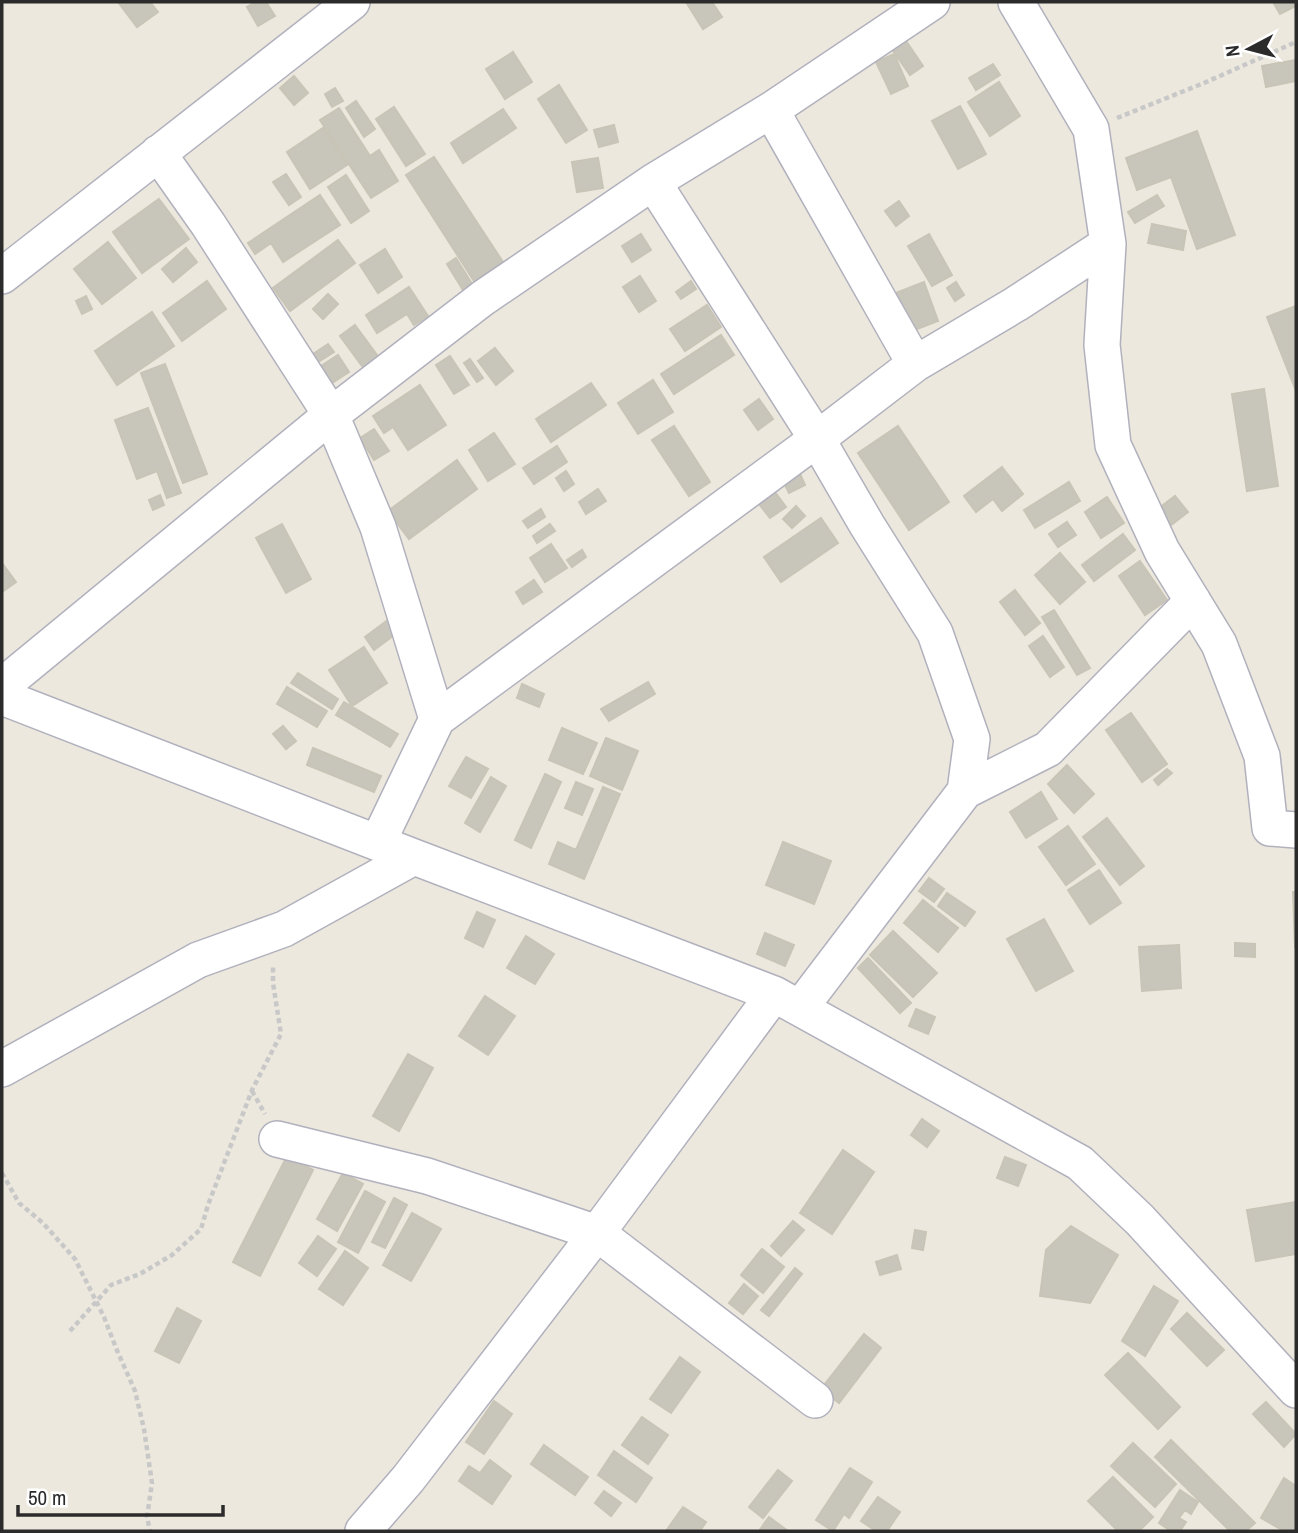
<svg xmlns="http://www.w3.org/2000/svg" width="1298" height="1533" viewBox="0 0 1298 1533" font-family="'Archivo Narrow',sans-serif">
<rect width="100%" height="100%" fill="#ece8dd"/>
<!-- building -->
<path fill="#c8c6bb" stroke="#c8c4b6" stroke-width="2" d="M118 2H150L158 12 137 27Z
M256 2H266L275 16 258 26 247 7Z
M686 2H712L722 17 703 29Z
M1273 2H1296V6L1280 14Z
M902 35 923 66 910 75 889 45Z
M513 52 532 82 505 99 486 69Z
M894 54 908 86 891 94 876 62Z
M1296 60V81L1266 87 1262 66Z
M993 64 1000 75 976 90 969 78Z
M294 76 308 93 294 105 280 88Z
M999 82 1020 116 990 136 968 102Z
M559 85 587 130 566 143 538 99Z
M335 88 343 101 332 107 325 94Z
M356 101 375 129 364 137 346 108Z
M960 106 986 154 958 169 932 121Z
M394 107 425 154 406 166 376 119Z
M339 108 370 156 379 150 398 181 371 198 320 120Z
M503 109 516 128 463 163 451 143Z
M614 125 618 142 599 147 594 130Z
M323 128 347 165 310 189 287 152Z
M1197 131 1235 235 1197 249 1171 177 1137 190 1126 158Z
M434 157 503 262 474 281 406 175Z
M598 158 603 188 577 192 572 162Z
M286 174 301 197 289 205 273 182Z
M346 175 369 211 351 223 328 187Z
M320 195 340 225 283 262 271 243 255 254 248 243Z
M1157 195 1164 206 1135 223 1128 212Z
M159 199 189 239 142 273 113 232Z
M899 201 909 216 896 226 885 211Z
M1152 224 1186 231 1183 250 1148 243Z
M641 234 651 250 632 262 622 246Z
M929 234 952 275 932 286 908 246Z
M338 240 355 263 290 311 273 288Z
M108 242 136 278 102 304 74 269Z
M186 248 197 262 173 282 162 269Z
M385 249 402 277 378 293 360 265Z
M456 258 472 284 463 290 447 264Z
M640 276 656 301 639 312 623 287Z
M207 281 226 309 182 341 163 313Z
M691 281 696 289 681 299 676 292Z
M924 282 938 321 907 333 893 294Z
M956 282 964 295 955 301 947 288Z
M409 287 428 316 414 325 407 314 377 333 366 315Z
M328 294 338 304 323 319 313 309Z
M86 296 92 309 82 314 76 301Z
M707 305 721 327 685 351 670 329Z
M1296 306V391L1267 317Z
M152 312 174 346 117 385 95 351Z
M355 325 380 359 365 370 340 336Z
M721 335 734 355 674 394 661 374Z
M328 344 334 352 318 362 313 354Z
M495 348 513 371 496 385 478 361Z
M338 355 349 372 332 383 321 366Z
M450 356 469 385 454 394 436 365Z
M470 359 483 378 477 382 464 363Z
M165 364 207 474 183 483 141 373Z
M653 380 673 412 638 434 618 403Z
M591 383 606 405 551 442 536 419Z
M420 385 446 425 408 450 393 427 384 433 373 416Z
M1264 389 1278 486 1247 491 1232 394Z
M759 399 773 419 758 430 744 410Z
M148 408 181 493 167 498 157 471 137 479 115 420Z
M674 426 710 482 689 496 652 440Z
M898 426 949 502 909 530 858 453Z
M374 429 389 451 374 460 360 438Z
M494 433 515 464 488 481 469 450Z
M557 446 567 462 534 484 523 468Z
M457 460 477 489 409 539 388 511Z
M797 467 805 485 789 493 780 475Z
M1002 467 1023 494 1002 511 993 499 976 512 964 496Z
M566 471 574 484 564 491 556 478Z
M1069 482 1080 501 1035 528 1024 510Z
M598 489 606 501 586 514 579 502Z
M775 492 786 507 770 518 759 504Z
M160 495 164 505 153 510 149 500Z
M1175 496 1188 512 1171 525 1158 509Z
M1107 497 1124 523 1101 538 1085 512Z
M796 506 805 516 792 528 783 519Z
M541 509 545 517 528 528 523 521Z
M821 518 838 543 781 582 764 557Z
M1067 522 1076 535 1058 547 1049 534Z
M282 524 311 579 286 593 256 538Z
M550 524 555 531 537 543 533 536Z
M1123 534 1135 550 1094 581 1082 565Z
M551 544 567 568 545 582 530 558Z
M582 550 586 557 572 567 567 560Z
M1060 553 1085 582 1060 604 1035 575Z
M1140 561 1167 600 1145 615 1119 576Z
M2 563 16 582 2 592Z
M534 580 542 592 523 604 516 592Z
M1015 590 1040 623 1025 635 1000 602Z
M1054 610 1090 668 1077 675 1042 617Z
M389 619 397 641 393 636 374 650 365 637Z
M1043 636 1064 667 1050 677 1029 646Z
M364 647 387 683 352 706 329 670Z
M298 673 338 699 332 709 291 683Z
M648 682 655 694 609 721 601 709Z
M522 684 544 694 539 707 517 698Z
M287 687 327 711 317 727 277 704Z
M344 702 398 734 390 747 336 715Z
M1131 713 1167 764 1142 782 1106 730Z
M283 726 296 741 286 749 273 734Z
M562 728 597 743 583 774 549 760Z
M606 738 638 751 622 790 590 776Z
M313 748 381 776 374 792 307 765Z
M466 757 488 769 471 798 449 786Z
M1067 765 1094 794 1074 813 1048 784Z
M1167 769 1172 773 1158 785 1154 780Z
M545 774 561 782 531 848 515 840Z
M491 777 506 786 480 832 465 823Z
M576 782 593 789 582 815 565 808Z
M603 787 620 794 584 879 549 864 558 842 576 850Z
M1041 792 1057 819 1026 838 1010 812Z
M1107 818 1144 866 1120 885 1083 837Z
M1068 826 1095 864 1066 885 1039 847Z
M783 842 831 861 814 904 766 885Z
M1099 870 1121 903 1090 924 1068 890Z
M929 878 944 889 934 902 919 891Z
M1293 892H1296V945L1295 946Z
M947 893 975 912 965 926 938 906Z
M923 900 958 928 938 952 904 923Z
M477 912 495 920 483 947 465 938Z
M1044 919 1073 971 1036 991 1007 939Z
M893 931 937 973 913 997 870 955Z
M765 933 794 945 785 966 757 954Z
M526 936 554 954 535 984 507 968Z
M1235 943 1255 944V957L1235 956Z
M1179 945 1181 988 1142 991 1139 947Z
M868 958 911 1003 900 1013 858 968Z
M485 996 515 1016 488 1055 459 1036Z
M916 1009 935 1017 928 1034 909 1026Z
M408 1054 433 1068 399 1131 373 1116Z
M922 1119 939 1131 927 1147 911 1135Z
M843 1150 874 1172 832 1234 800 1213Z
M287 1156 313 1170 260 1276 233 1262Z
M1005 1157 1026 1165 1018 1186 997 1178Z
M343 1173 363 1184 337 1231 317 1219Z
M365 1191 385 1202 358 1253 338 1242Z
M394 1198 407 1205 385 1248 372 1242Z
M1296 1202V1254L1256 1261 1247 1210Z
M412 1213 441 1229 411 1281 383 1265Z
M793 1221 804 1230 781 1256 771 1246Z
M1071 1226 1118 1255 1090 1303 1040 1296 1046 1250Z
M915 1230 926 1232 923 1250 912 1248Z
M318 1236 336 1249 317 1276 299 1263Z
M762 1249 784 1267 763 1293 741 1275Z
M345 1251 368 1268 343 1305 319 1289Z
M897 1255 901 1269 880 1275 876 1262Z
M795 1268 802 1274 769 1316 761 1310Z
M744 1284 758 1296 743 1314 729 1303Z
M1154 1286 1178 1301 1145 1356 1122 1341Z
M177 1308 201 1321 179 1363 155 1351Z
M1187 1313 1224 1350 1207 1366 1171 1329Z
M864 1334 881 1348 839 1403 821 1389Z
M1128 1353 1180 1407 1158 1429 1105 1375Z
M680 1357 700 1372 671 1413 650 1399Z
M494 1401 512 1414 484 1454 466 1442Z
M1266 1402 1296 1434 1284 1447 1253 1414Z
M642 1417 668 1435 648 1464 622 1445Z
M1171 1440 1255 1523 1246 1531H1230L1155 1457Z
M1133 1443 1176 1484 1155 1507 1111 1466Z
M544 1445 588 1477 575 1495 531 1464Z
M614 1451 652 1478 636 1502 598 1475Z
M490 1460 511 1476 492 1504 459 1481 469 1466 480 1473Z
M850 1468 872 1482 849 1518 844 1514 833 1531 816 1520Z
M778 1470 792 1481 763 1518 749 1507Z
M1113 1477 1153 1517 1139 1531H1118L1088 1501Z
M1284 1478 1296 1486V1531H1284L1261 1518Z
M1180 1490 1198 1502 1191 1514 1185 1510 1179 1518 1186 1522 1180 1531H1171L1159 1523Z
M604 1491 621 1503 611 1516 595 1503Z
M878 1497 900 1512 887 1531H876L861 1521Z
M683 1507 706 1522 700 1531H666Z
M769 1517 788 1531H759Z"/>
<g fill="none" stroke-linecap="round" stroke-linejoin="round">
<!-- minor casing -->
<g stroke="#b1b1be" stroke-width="38">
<path id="minor" d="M1016 2 1091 129 1108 244 1102 345 1113 445 1162 551 1219 644 1262 756 1270 828 1296 830
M771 110 915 364
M158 153 208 224 331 415 378 527 437 719
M653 182 817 439 867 525 935 633 972 739 965 791 800 1008
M2 276 352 2
M2 686 331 415 483 298 653 182 771 110 932 2
M2 697 414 857 774 994 1080 1163 1140 1220 1296 1390
M965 791 1048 749 1193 601
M378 842 437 719 817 439 915 364 1016 304 1108 244
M2 1069 198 960 284 929 414 857
M277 1139 427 1176 597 1233 815 1400
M363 1531 408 1479 597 1233 774 994"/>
</g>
<!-- path -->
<path stroke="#c8c8c8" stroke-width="4.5" stroke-dasharray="5 3.5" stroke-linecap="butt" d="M1117 118 1204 83 1296 42
M252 1091 265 1114
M2 1173 19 1203 43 1223 75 1259 104 1317 116 1348 135 1391 144 1429 152 1483 147 1517 150 1531
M70 1331 111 1285 140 1274 172 1255 201 1229 208 1205 252 1090 281 1034 273 983V966"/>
<!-- minor -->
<use href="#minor" stroke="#fff" stroke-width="35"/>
</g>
<!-- border -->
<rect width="1298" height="1533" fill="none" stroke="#2b2b2b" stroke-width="7"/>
<!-- north arrow -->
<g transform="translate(1249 49) rotate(263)" stroke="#ffffff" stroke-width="5" paint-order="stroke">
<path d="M0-5L12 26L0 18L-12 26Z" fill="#2b2b2b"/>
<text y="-10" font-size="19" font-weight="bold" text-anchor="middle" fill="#2b2b2b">N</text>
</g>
<!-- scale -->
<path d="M18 1505v10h205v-10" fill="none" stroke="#2b2b2b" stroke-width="3.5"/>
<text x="28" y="1505" font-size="21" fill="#2b2b2b" stroke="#ffffff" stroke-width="5" paint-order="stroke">50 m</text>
</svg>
